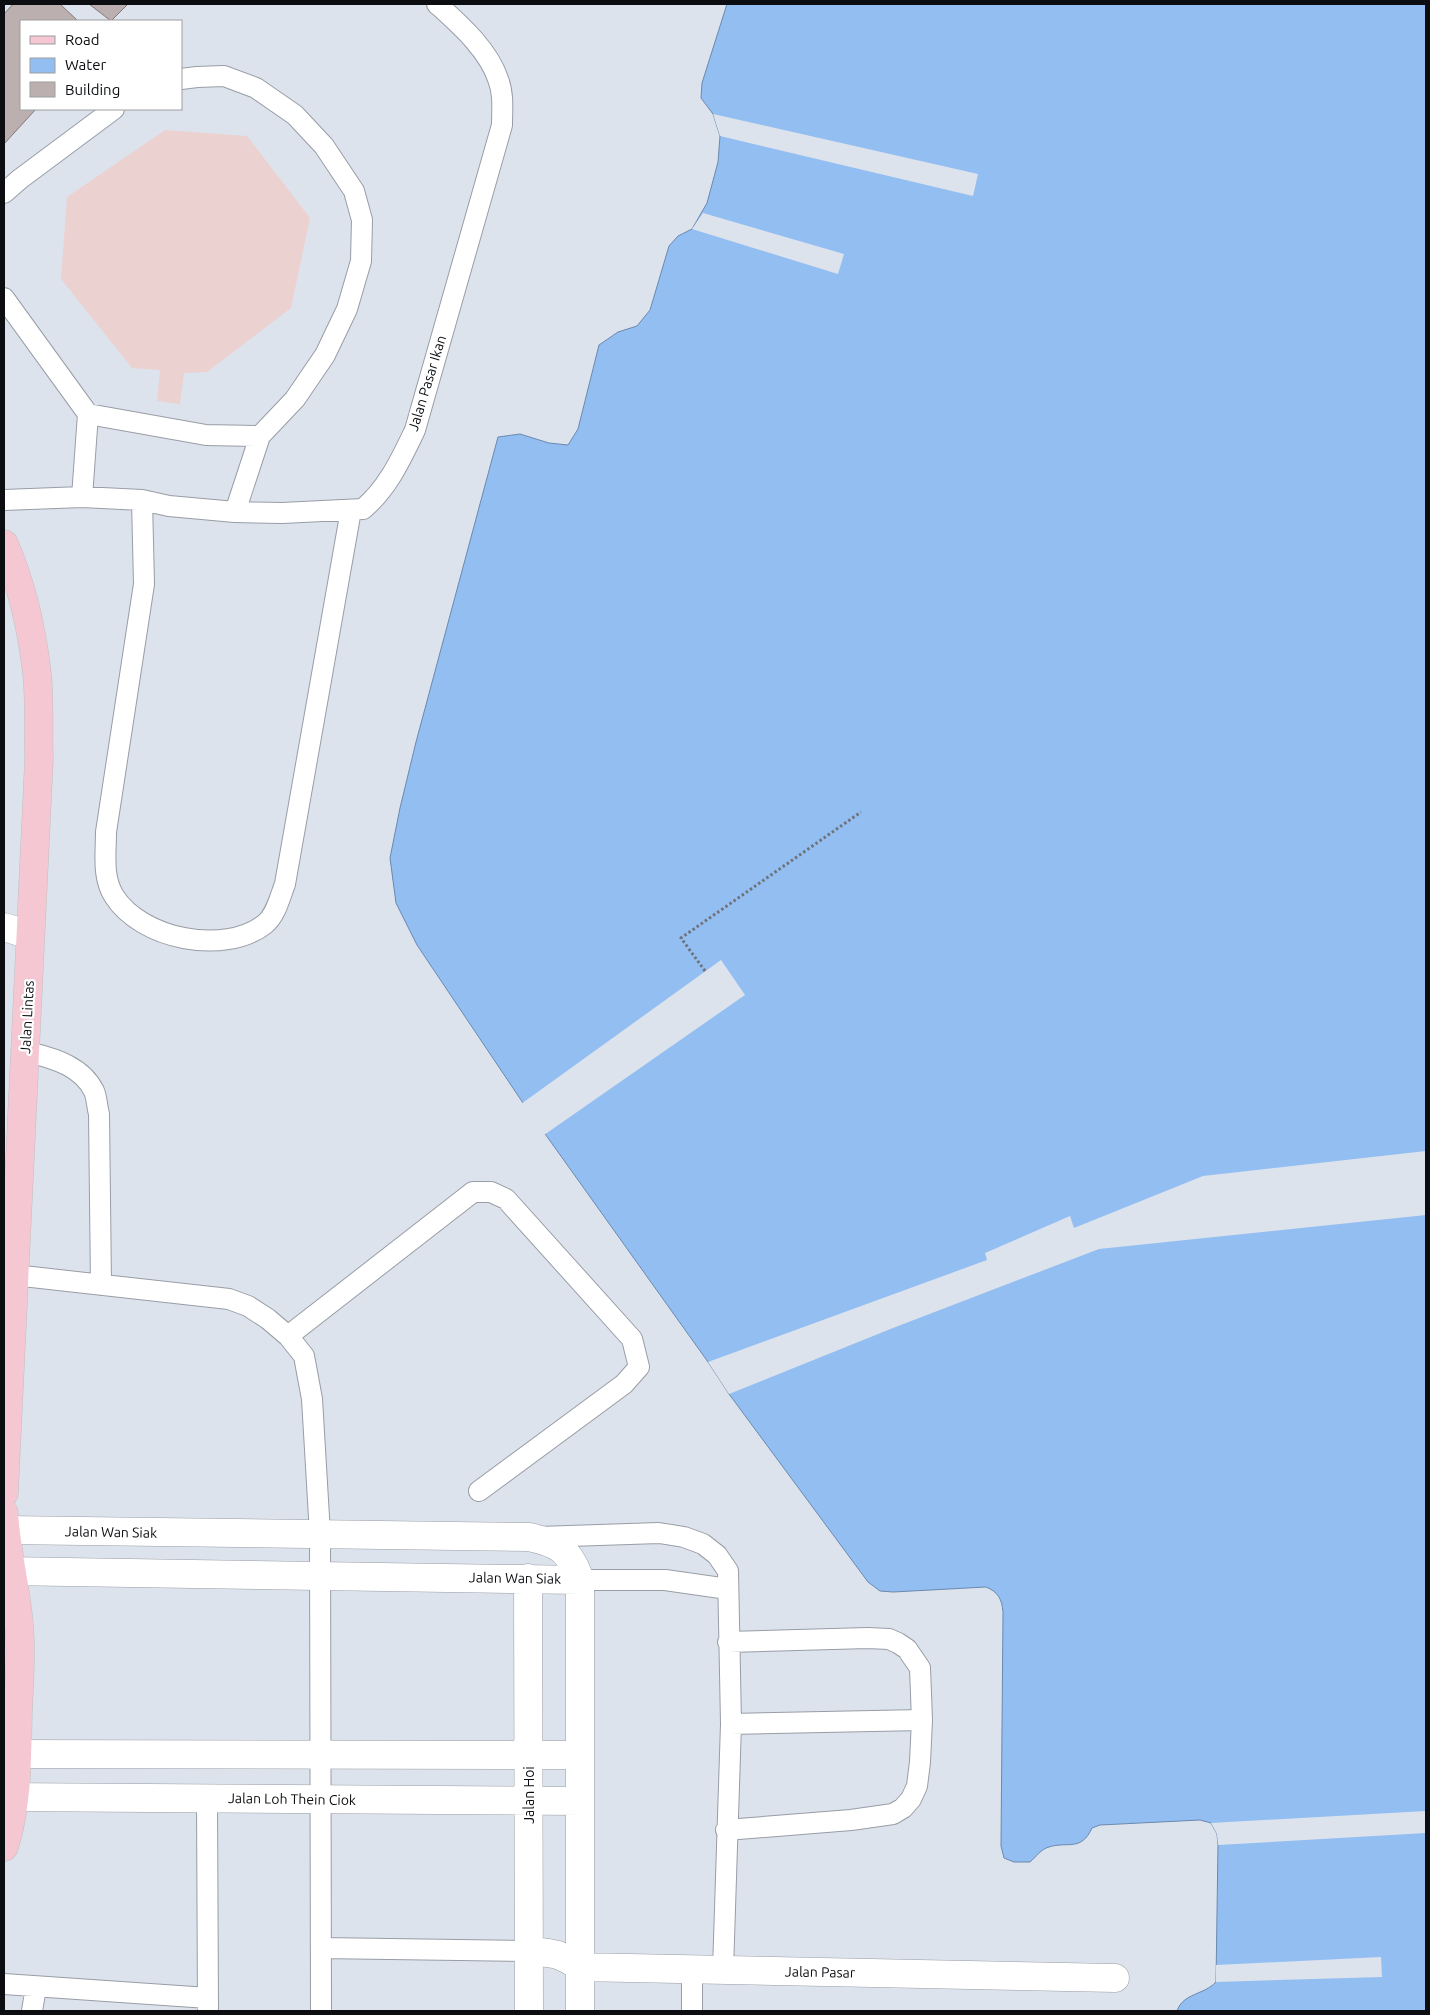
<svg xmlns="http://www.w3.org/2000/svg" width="1430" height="2015" viewBox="0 0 1430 2015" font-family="Ubuntu,sans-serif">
<rect width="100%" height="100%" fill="#dde3ec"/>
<!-- commercial -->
<path fill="#ecd1d1" d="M165 130 247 136 310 218 291 308 207 372 184 373 180 404 157 401 160 370 132 368 61 279 67 197Z"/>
<!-- water -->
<path fill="#93bef2" stroke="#6a89ae" d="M727 4H1426V2011H1177C1183 1993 1204 1995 1216 1982L1218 1845 1217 1834 1211 1823 1200 1820 1100 1825 1092 1828C1081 1852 1068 1841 1049 1847 1041 1849 1036 1857 1030 1862H1014L1004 1858 1001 1846 1003 1612C1002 1599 998 1592 986 1587L893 1592 880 1591 868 1582 729 1394 708 1362 523 1103 417 945 396 903 390 858 400 808 416 742 498 437 520 434 549 443 568 445 578 429 599 345 618 332 637 326 650 310 669 246 678 236 692 229 707 203 718 162 720 136 713 114 701 98 702 83Z"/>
<!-- pier -->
<path fill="#dde3ec" d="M713 114 978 174 973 196 720 136Z
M703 213 844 254 838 274 692 229Z
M721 960 745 995 544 1135 521 1104Z
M1426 1151V1215L1099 1249 893 1328 729 1394 708 1362 987 1260 985 1253 1070 1216 1074 1228 1203 1176Z
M1426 1811V1833L1218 1845 1217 1834 1211 1823Z
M1381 1957 1382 1977 1216 1982V1965Z"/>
<!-- building -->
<path fill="#bbb0af" stroke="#837878" d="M13 4H60L78 21H21V109H36L4 144V14Z
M89 4H128L111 21Z"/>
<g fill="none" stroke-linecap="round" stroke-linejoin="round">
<!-- lane casing -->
<g stroke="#989da6" stroke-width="22">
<path id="lane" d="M181 79 197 77 224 76 256 88 295 115 324 146 354 191 362 220 361 261 347 309 325 355 295 399 260 436 235 512
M4 193 20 179 114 109
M4 298 88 414
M88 414 206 435 260 436
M82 497 88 414
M4 500 82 497 142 500 169 506 235 512 282 513 363 509C388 488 401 459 415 430L502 125C502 110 504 94 498 79 488 49 459 24 437 4
M142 500 144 584 106 832C106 853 102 877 114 896 141 939 224 956 265 924 276 915 280 897 285 884L351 510
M25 1057 32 1053C56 1059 82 1067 94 1091 97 1098 97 1107 99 1114L101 1285
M14 1275 229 1299 248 1306 268 1319 288 1336 304 1356 312 1399 320 1534 321 2011
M288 1336 473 1192H491L506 1199 632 1339 639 1367 624 1384 479 1491
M539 1537 659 1533 684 1537 703 1544 717 1555 728 1571 731 1724 723 1970
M580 1580H665L728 1589
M731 1724 922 1720
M207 1798 208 2011
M726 1830 851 1820 893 1814 903 1808 911 1799 917 1786 920 1762 922 1720 920 1668 907 1649 898 1643 889 1639 868 1638 728 1642
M321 1948 529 1951
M4 1984 208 1998
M32 2011 36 1987
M692 2011V1970"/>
</g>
<!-- street casing -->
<g stroke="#989da6" stroke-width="29">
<path id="street" d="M4 1571 580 1580C570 1550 558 1543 529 1537L5 1530
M528 1578 529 2011
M580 1580V2011
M4 1754 580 1755
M4 1797 580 1801
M529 1951C554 1953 559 1953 580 1967L1115 1978"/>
</g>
<!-- secondary casing -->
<g stroke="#989da6" stroke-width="29">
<path id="secondary" d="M4 927 30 935"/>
</g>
<!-- primary casing -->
<g stroke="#c0c0c1" stroke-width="29">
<path id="primary" d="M4 544C22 585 32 630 37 674 40 702 38 731 39 759L4 1493
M4 1513C6 1550 16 1587 19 1625 22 1654 19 1684 18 1712 17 1759 18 1803 4 1847"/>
</g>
<!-- path -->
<path stroke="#6f7379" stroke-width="3" stroke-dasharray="2.5 2.5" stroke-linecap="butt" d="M705 971 681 938 861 812"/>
<!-- lane -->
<use href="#lane" stroke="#fff" stroke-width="20"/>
<!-- street -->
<use href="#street" stroke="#fff" stroke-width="28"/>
<!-- secondary -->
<use href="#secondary" stroke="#fff" stroke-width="28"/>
<!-- primary -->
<use href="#primary" stroke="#f4c7d3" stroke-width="28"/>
</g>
<g text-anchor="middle" stroke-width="4.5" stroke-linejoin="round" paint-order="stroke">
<!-- street labels -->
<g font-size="14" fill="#0b0d10" stroke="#fff">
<text transform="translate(427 383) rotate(-73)" y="5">Jalan Pasar Ikan</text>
<text transform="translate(27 1017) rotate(-87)" y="5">Jalan Lintas</text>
<text transform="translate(111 1532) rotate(1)" y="5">Jalan Wan Siak</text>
<text transform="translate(515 1578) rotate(1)" y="5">Jalan Wan Siak</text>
<text transform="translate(529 1795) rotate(-90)" y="5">Jalan Hoi</text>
<text transform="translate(292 1799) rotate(1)" y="5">Jalan Loh Thein Ciok</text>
<text transform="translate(820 1972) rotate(1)" y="5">Jalan Pasar</text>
</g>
</g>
<!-- border -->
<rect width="1430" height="2015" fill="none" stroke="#0b0d10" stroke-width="10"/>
<!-- legend -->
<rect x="20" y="20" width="162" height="90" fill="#ffffff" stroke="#9d9e9f"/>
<rect x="30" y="36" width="25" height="8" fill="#f4c7d3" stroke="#9d9e9f"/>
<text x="65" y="45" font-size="15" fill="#0b0d10">Road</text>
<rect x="30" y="58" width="25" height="15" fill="#93bef2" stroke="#9d9e9f"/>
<text x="65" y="70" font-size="15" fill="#0b0d10">Water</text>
<rect x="30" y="82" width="25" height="15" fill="#bbb0af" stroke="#9d9e9f"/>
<text x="65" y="95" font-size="15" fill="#0b0d10">Building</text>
</svg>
